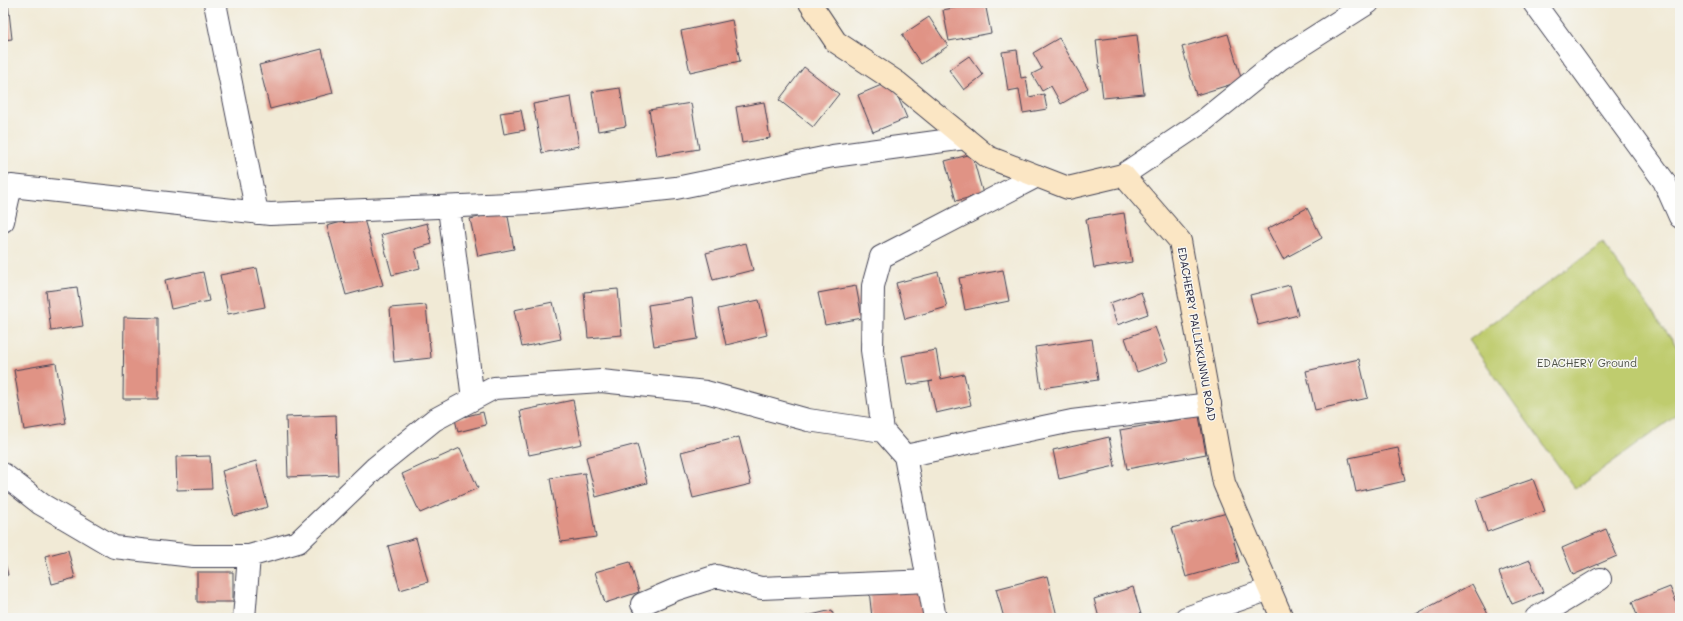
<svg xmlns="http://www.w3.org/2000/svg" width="1683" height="621" viewBox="0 0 1683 621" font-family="Mali,sans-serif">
<rect width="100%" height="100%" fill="#f6f6f2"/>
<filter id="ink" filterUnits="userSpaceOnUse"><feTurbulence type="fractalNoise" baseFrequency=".025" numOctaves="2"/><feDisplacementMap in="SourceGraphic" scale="8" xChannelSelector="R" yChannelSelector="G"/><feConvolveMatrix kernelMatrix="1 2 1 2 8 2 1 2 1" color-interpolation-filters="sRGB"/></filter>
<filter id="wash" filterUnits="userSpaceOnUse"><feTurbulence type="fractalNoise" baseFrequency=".012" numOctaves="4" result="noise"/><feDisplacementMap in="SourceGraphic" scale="16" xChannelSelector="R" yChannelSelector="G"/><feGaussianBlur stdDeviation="0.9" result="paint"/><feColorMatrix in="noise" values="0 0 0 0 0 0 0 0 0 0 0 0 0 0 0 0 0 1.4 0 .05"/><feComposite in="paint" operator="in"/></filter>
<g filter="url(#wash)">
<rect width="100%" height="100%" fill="#f1ead6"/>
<!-- green -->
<path fill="#bfcc6e" stroke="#707754" d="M1603 243 1680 351V413L1575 489 1469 340Z"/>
<g id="blocks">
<!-- building -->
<path fill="#e09385" d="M3 3H8L12 39 3 40Z
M930 3H945V4L930 6Z
M978 3H985L991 33 949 41 943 10Z
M929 17 948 46 921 64 902 35Z
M732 20 740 61 690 72 681 31Z
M1228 34 1242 81 1196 95 1182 47Z
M1137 35 1144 94 1103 98 1096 40Z
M1059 38 1088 88 1061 104 1051 86 1042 91 1032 74 1042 69 1033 53Z
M322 49 333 93 270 109 259 65Z
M1017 50 1021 78 1026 77 1029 97 1044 94 1047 109 1023 113 1019 89 1008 91 1002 52Z
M969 56 983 75 964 90 949 70Z
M804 67 839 94 813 127 779 100Z
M891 81 907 118 873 132 858 95Z
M620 88 626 126 598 131 592 92Z
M571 97 579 146 542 153 533 104Z
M764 102 770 138 742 143 736 107Z
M691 103 699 149 657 156 649 110Z
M521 110 525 130 504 134 500 113Z
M972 154 983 194 956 201 945 161Z
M1307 208 1322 238 1283 259 1267 229Z
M507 211 514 249 478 256 470 219Z
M1124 213 1132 262 1094 268 1086 219Z
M363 216 383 285 346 295 327 226Z
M427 223 432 244 415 249 420 268 392 275 381 235Z
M746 243 753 270 713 280 706 253Z
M257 268 265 307 228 314 220 275Z
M1003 270 1009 301 965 310 959 278Z
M203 272 209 301 171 309 165 280Z
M938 272 947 307 905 319 896 283Z
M1290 285 1298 315 1258 325 1250 295Z
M856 286 862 318 825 325 818 293Z
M77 287 83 326 51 331 46 291Z
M618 289 622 335 588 338 584 292Z
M1141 292 1148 314 1117 325 1110 303Z
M692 298 698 339 654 346 648 305Z
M759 300 767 335 726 345 718 309Z
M553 302 561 339 522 347 514 310Z
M426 305 431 358 394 362 390 308Z
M124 317 158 318V399H123Z
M1155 327 1168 361 1137 372 1125 338Z
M1092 339 1098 380 1041 388 1035 347Z
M936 350 941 379 964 374 971 405 936 413 929 382 933 381 907 385 902 356Z
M1359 359 1368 398 1315 410 1306 371Z
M56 363 66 423 24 430 14 370Z
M573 400 582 444 529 455 520 411Z
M483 412 486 425 458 432 455 419Z
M336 415 338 475 288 477 286 417Z
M1199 416 1206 454 1127 469 1120 430Z
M739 437 751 484 693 498 681 452Z
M1109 437 1115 466 1059 479 1053 450Z
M637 444 647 483 596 497 586 457Z
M460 448 478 488 420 513 402 474Z
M1398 448 1405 481 1356 492 1349 458Z
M210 456 212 489 177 490 176 457Z
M256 461 268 507 234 516 222 471Z
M585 473 596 537 561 542 550 478Z
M1533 479 1545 511 1487 532 1476 499Z
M1227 513 1239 562 1186 577 1172 528Z
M1606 529 1617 556 1573 575 1562 548Z
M416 538 428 582 400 590 388 546Z
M68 550 75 578 52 584 45 556Z
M3 555 8 575 3 576Z
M1530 560 1543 592 1512 604 1499 572Z
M630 562 639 592 605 603 595 572Z
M197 572H233V602H197Z
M1047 576 1057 616 1049 618H1004L996 589Z
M922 584 926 618H872L869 590Z
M1472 584 1490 618H1413L1412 616Z
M1133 587 1142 618H1099L1094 599Z
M1670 587 1680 611V618H1638L1632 602Z
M832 610 834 618H803V617Z
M194 615 216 617V618H194Z"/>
</g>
</g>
<g filter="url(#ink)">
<use href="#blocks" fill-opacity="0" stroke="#414052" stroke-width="1"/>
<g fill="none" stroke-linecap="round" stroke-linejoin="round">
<!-- minor casing -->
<g stroke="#414052" stroke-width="24">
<path id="minor" d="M215 3 257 213
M1534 3 1664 181 1680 217
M1123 175 1202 122 1280 59 1368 3
M449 208 473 399
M3 221 11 186 270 214 532 203 676 188 833 156 965 138
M883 431 872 350 873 286 881 257 1037 176
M905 456 935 618
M3 474 41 504 114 547 193 556H249L298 542 376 467 434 420 494 388 601 381 706 392 808 420 883 431 905 456 1072 421 1210 404
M642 604 677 589 717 576 761 588 929 581
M244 618 249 556
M1186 618 1270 589
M1536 618 1600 579"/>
</g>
<!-- secondary casing -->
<g stroke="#414052" stroke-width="24">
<path id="secondary" d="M810 3 836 42 898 83 988 157 1068 188 1123 175 1180 241 1224 483 1282 618"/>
</g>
<!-- minor -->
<use href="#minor" stroke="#fff" stroke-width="22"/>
<!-- secondary -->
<use href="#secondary" stroke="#fbe6c4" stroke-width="22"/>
</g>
</g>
<g text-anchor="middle" stroke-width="3" stroke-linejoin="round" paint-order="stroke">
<!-- street labels -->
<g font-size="11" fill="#22223b" stroke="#f6f6f2">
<text transform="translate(1197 334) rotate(80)" y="4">EDACHERRY PALLIKKUNNU ROAD</text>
</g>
<!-- park labels -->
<g font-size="11" fill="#51554a" stroke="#f6f6f2">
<text x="1587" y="367">EDACHERY Ground</text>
</g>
</g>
<!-- margin -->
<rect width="1683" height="621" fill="none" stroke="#f6f6f2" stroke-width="16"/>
</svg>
